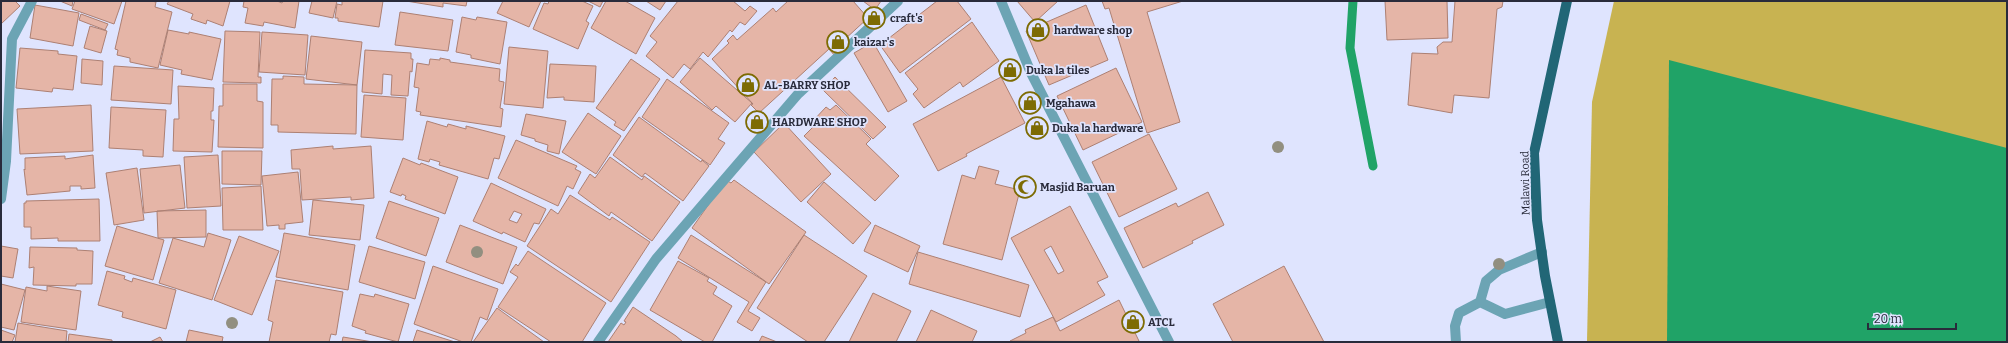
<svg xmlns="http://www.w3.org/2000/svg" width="2008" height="343" viewBox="0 0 2008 343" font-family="Bitter,serif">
<rect width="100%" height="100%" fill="#dfe4fe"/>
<!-- green -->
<path fill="#c8b351" d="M1614 1H2007V342H1587L1592 102Z"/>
<!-- water -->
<path fill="#20a367" d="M1669 60 2007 148V342H1667Z"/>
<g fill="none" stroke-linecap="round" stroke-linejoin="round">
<!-- stream -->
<path stroke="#20a367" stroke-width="9" d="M1353 1 1350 48 1373 166"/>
</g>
<!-- building -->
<path fill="#e5b5a7" stroke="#ad8073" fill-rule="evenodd" d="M1 1H15L20 6 1 24Z
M60 1H73L72 6Z
M75 1H122L114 24 72 9Z
M126 1H151L156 2 155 7 172 12 158 68 130 62V58L117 55 118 50 115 49Z
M169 1H230L223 26 207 20 206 24 191 19 193 14 167 4Z
M244 1H277L282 3 283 1H299L295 28 264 22 263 26 245 23 248 8 243 7Z
M312 1H337L333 18 309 13Z
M342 1H383L379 27 338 21V18H335L337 4 342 5Z
M406 1H467L466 6 443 3V7Z
M503 1H541L529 27 497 13Z
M549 1H582L593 6 586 21 589 23 578 49 533 29 544 3 548 4Z
M588 1H603L600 7Z
M606 1H625L655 18 636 54 591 28Z
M646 1H666L660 10Z
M678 1H733L745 11 750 6 757 11 745 25 740 22 732 32 730 30 708 57 703 52 690 69 684 64 673 78 646 56 657 42 650 36Z
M788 1H853L868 18 844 40 848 44 835 56 829 49 759 113 751 105 753 104 712 59 729 43 727 41 733 35 737 40 773 8 776 12Z
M863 1H881L875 10Z
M937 1H957L971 19 900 73 880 45Z
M1017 1H1058L1035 22Z
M1102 1H1183L1147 12 1180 122 1147 133 1109 8 1105 9Z
M1385 1H1447L1448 38 1387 40Z
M1455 1H1503L1502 7 1497 9 1489 98 1454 95 1452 113 1408 105 1412 53 1438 54 1437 47 1443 42H1452Z
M35 5 79 13 73 46 30 38Z
M1086 5 1108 60 1049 85 1026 31Z
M400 12 453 20 448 51 395 45Z
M81 14 108 24 105 30 79 20Z
M462 17 476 20 477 17 507 22 500 64 471 58V55L456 52Z
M972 22 999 61 963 87 960 82 924 108 913 94 918 89 905 73Z
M90 26 107 31 101 53 84 48Z
M168 30 189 34V32L221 39 212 80 181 74 182 70 160 65Z
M225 31 260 32 258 77H261V83L223 82Z
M262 32 308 35 305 75 259 72Z
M311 36 362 42 357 85 306 79Z
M873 42 907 101 888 112 854 53Z
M509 47 548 51 543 108 504 104Z
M20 48 58 51V54L77 56 73 90 53 88 52 92 16 88Z
M365 50 411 53V59H413L412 72 410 71 408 96 391 95 392 75 383 74 382 94 362 92Z
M440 58 450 60V62L500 69 499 81 504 82 500 108 503 109 501 127 420 115 421 112 416 111 419 88 414 87 417 63 429 65 430 59 440 60Z
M700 58 752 103 735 122 716 106 712 110 680 82Z
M82 59 103 61 102 85 81 83Z
M631 59 660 79 624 131 614 125 616 122 596 108Z
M550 64 596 66 594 102 564 100V97L547 98Z
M114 66 173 70 171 104 111 100Z
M1116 68 1142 122 1083 150 1057 96Z
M283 76 304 77V84L357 85 356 134 278 132V125H271L272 79H283Z
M835 77 886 127 873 139 823 90Z
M1001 77 1025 123 966 154 967 156 938 171 913 124Z
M667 79 729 123 718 139 725 143 710 165 642 117Z
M223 84H257V101L263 102V148L218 147 219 106H223Z
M178 86 214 88 213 111H211V120H214L212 152 173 151 174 119H179Z
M364 95 406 98 403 140 361 137Z
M91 105 93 151 20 154 17 109Z
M836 105 871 139 866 144 899 176 875 201 804 136 815 125 812 122 826 107 830 110Z
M111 107 166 110 163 157 143 156V150L109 148Z
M588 113 621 136 596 174 562 152Z
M526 114 566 121 559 154 547 151 548 145 535 141V139L521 135Z
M639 117 701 162 702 160 709 166 683 201 645 173 642 177 613 155Z
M427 121 447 127 448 124 466 129V126L505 136 499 159 494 158 488 179 439 165 440 162 430 159 429 162 418 159Z
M784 123 831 174 801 202 754 152Z
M1149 134 1177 189 1119 217 1092 162Z
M516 140 577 166 575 169 581 172 573 189 567 186 558 206 498 178Z
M333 146V149L371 146 374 198 351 200V197L302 200 300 169H292L291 150Z
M222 151H262L261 185 222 184Z
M93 155 95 188 81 189V186H70V191L27 195 24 169 25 170V158L65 156V159Z
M218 155 221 206 187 208 184 157Z
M610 157 642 180 644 176 680 202 652 241 611 212 609 216 578 193 590 174 595 178Z
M403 158 420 165 421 163 458 177 445 214 405 199 406 196 402 194 401 196 390 192Z
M180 165 185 208 144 213 140 169Z
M979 166 999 171 995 184 1020 190 1002 260 943 244 962 175 975 179Z
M137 168 144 220 114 225 106 173Z
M298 172 303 222 285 224V229H279V225L267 226 262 176Z
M726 180 731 183 734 180 806 232 769 284 692 228Z
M824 182 871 223 853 244 807 202Z
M491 183 546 209 539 224 534 223 525 242 503 232 502 234 473 221ZM514 211 522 214 517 223 509 220Z
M261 186 263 230H223L222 188Z
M1208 192 1224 225 1192 241 1193 243 1143 268 1124 228 1176 203 1178 207Z
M570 195 610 220 612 217 650 242 611 302 527 246 551 209 558 214Z
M99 199 100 241H58V238L31 239V227H24V203H26V201Z
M313 200 364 205 360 240 309 235Z
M389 201 439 218 426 256 376 238Z
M1070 206 1108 277 1097 282 1105 295 1056 322 1011 238ZM1051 246 1064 271 1058 274 1044 250Z
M206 210V237L158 238 157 211Z
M460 225 517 247 503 284 446 262Z
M875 225 920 246 908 272 864 251Z
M117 226 164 240 153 280 105 266Z
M208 233 231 240 212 300 159 283 173 238 204 247Z
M284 233 355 245 348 290 276 277Z
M691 235 766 282 748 311 760 318 752 331 737 322 749 302 678 258Z
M804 235 867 276 824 342H808L757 308Z
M239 236 279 251 252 315 214 300Z
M1 246 18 249 13 278 1 276Z
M369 246 425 262 415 299 359 282Z
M30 247 77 248V250L93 251 92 284H76V286L33 285 34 267 29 268Z
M528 251 606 303 582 342H551L498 307 518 277 510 272 516 264 518 266Z
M918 252 1029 285 1020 317 909 284Z
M678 261 709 278 707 281 717 287 713 294 732 306 712 342H705L650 310Z
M433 266 498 289 487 320 480 317 471 342H463L414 324Z
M1284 266 1324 342H1233L1213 304Z
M107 271 125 276 124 279 132 282 133 278 176 290 166 329 122 317 123 312 98 305Z
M276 280 343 292 336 335 331 334 329 342H269L273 322 268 320Z
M1 284 25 290 14 330 1 327Z
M47 286 81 291 76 330 21 322 26 287 47 291Z
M873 293 911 311 896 342H849Z
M360 294 374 297 375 294 409 304 398 342 365 333 366 331 352 326Z
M1119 300 1139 341 1136 342 1010 341 1026 333 1025 330 1053 317 1060 331Z
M633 307 676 336 683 342H608L621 323 624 325 626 322 624 321Z
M497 308 544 342H473Z
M931 310 977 331 972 342H916Z
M18 323 67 331 66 342H15Z
M1 330 15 335 12 342H1Z
M189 330 223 337 222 342H186Z
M417 330 455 342H413Z
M69 334 112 340V342H68Z
M762 336 777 342H759Z
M160 337 163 342H150Z
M343 337 373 342H342Z"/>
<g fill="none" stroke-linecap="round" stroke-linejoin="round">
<!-- lane -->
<path stroke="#6ca4b4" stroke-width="10" d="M1480 302 1505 314 1550 302
M1456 342 1455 326 1459 313 1480 302 1486 281 1499 270 1542 252"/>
<!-- street -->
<path stroke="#6ca4b4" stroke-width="10" d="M1001 1 1031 73 1169 342
M1 199 6 161 12 39 32 1
M598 342 656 259 798 94 898 1"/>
<!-- primary -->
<path stroke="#216676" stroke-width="10" d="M1558 342 1545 276 1537 220 1534 153 1567 1"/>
</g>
<!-- trees -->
<g fill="#928f80">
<circle cx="1278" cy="147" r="6"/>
<circle cx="477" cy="252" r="6"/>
<circle cx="1499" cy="264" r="6"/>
<circle cx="232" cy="323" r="6"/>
</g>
<!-- icons -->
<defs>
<g id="shop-ring" transform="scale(1.15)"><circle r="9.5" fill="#dfe4fe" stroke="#7d6b03" stroke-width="1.5"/><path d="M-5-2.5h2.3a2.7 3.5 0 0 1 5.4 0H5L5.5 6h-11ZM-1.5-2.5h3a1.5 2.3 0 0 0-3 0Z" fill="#7d6b03"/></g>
<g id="mosque-ring" transform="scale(1.15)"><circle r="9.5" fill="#dfe4fe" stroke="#7d6b03" stroke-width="1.5"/><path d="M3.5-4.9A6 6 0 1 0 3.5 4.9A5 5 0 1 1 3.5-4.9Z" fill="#7d6b03"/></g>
</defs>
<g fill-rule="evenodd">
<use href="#shop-ring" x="874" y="18"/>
<use href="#shop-ring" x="1038" y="30"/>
<use href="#shop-ring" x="838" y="42"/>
<use href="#shop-ring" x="1010" y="70"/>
<use href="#shop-ring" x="748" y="85"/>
<use href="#shop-ring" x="1030" y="103"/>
<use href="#shop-ring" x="757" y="122"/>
<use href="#shop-ring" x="1037" y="128"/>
<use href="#mosque-ring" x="1025" y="187"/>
<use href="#shop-ring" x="1133" y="322"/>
</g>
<g text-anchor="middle" stroke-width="3.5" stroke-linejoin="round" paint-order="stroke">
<!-- poi labels -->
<g font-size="11" font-weight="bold" fill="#292b3b" stroke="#dfe4fe" text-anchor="start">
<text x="890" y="22">craft's</text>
<text x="1054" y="34">hardware shop</text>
<text x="854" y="46">kaizar's</text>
<text x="1026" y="74">Duka la tiles</text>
<text x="764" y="89">AL-BARRY SHOP</text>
<text x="1046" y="107">Mgahawa</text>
<text x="772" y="126">HARDWARE SHOP</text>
<text x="1052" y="132">Duka la hardware</text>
<text x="1040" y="191">Masjid Baruan</text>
<text x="1148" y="326">ATCL</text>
</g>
<!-- street labels -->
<g font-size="11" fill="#292b3b" stroke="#dfe4fe">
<text transform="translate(1525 183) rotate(-91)" y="4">Malawi Road</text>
</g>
</g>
<!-- border -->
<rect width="2008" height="343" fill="none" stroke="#292b3b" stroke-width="4"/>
<!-- scale -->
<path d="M1868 323v6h88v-6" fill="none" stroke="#292b3b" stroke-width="2"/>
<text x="1874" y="323" font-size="12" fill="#292b3b" stroke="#dfe4fe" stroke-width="3" paint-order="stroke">20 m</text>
</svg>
